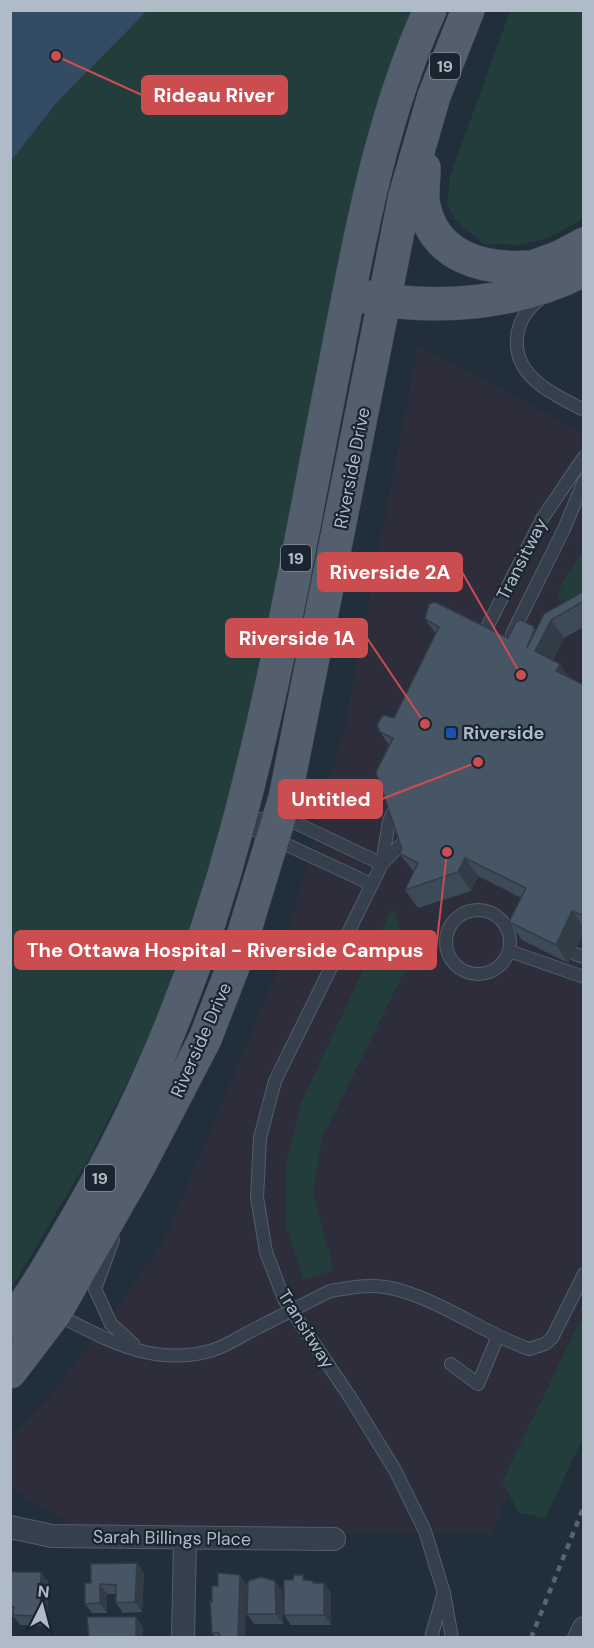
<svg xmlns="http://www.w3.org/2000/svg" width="594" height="1648" viewBox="0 0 594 1648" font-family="'DM Sans',sans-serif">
<rect width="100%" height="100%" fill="#212f3b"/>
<!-- medical -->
<path fill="#2e2d3c" d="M418 346 583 432V1332L491 1534 82 1532 11 1489 10 1439 57 1388 163 1243 276 974 344 731Z"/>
<!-- green -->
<path fill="#233c3c" d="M147 11H415L344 247 227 818 154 1029 90 1156 11 1289V161L57 102Z
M510 11H583V219L548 238 518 245 484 244 455 220 447 204 450 176Z
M583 550V602H564L557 596 564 579Z
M394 910 410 961 322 1138 313 1192 334 1270 303 1280 286 1225V1165L301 1103 390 912Z
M583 1314V1438L545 1518 519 1513 502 1482Z"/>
<!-- water -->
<path fill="#344c63" d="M11 10 147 11 57 102 11 161Z"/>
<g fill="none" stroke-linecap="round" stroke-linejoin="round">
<!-- lane casing -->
<g stroke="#535e69" stroke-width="14">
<path id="lane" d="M540 299C527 309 518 321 517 339 514 377 554 395 584 410
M512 634 564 529 584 481
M480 641 542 519 584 457
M241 822 281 816 382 864
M240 823 371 884
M411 834 382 864 275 1081 260 1138 257 1197 266 1252 284 1299 350 1397 395 1470 425 1531 444 1593 452 1638
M382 864 389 821 397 804
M446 942a32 32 0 1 1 64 0a32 32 0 1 1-64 0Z
M509 951 584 977
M575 954 584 957
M113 1240 95 1289 111 1324 133 1344
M330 1291C348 1288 366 1284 385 1287 434 1295 482 1333 529 1349L545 1344 552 1338 584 1274
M56 1314C107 1340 155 1368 213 1350 229 1345 244 1334 259 1327
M451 1364 478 1384 498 1336
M431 1638 443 1595"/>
</g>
<!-- street casing -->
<g stroke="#535e69" stroke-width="24">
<path id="street" d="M10 1527 52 1536 334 1539
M183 1638 185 1540
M579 1638 584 1628"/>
</g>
<!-- primary casing -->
<g stroke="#414c58" stroke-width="34">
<path id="primary" d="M424 168C424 179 422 191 423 201 432 258 484 270 532 267
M533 267 560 257 584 244
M367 297C437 311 519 304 584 270
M10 1324C36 1290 56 1254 77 1218 148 1096 202 961 238 825 276 683 301 538 329 395 355 266 375 131 430 10
M10 1372 55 1313 139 1166 205 1039 236 959 285 798 405 196 434 96 468 10"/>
</g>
<!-- lane -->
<use href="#lane" stroke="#35404c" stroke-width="12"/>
<!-- street -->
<use href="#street" stroke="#35404c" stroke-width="22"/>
<!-- primary -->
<use href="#primary" stroke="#535f6c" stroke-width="33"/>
<!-- rail -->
<path stroke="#576573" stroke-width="4.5" stroke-dasharray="6 6" stroke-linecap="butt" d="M531 1638 584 1506"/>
<!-- lane-bridge casing -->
<g stroke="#535e69" stroke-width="14" stroke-linecap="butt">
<path id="lane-bridge" d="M259 1327 330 1291"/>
</g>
<!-- lane-bridge -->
<use href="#lane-bridge" stroke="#35404c" stroke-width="12"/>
</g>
<!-- wall -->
<path fill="#3d4a57" d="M584 591V627L564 638 553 660 569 678 584 685V932L568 963 522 940 509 922 521 898 478 876 471 891 418 908 405 890 414 872 399 853 402 849 389 745 380 732 394 718 436 634 425 619 508 638 536 631Z
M10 1572H41L48 1582 47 1626 20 1625 14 1617H10Z
M144 1573 142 1612 123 1613 116 1603V1594H107V1613H92L85 1604 91 1583Z
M307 1581 315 1583H324L331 1593V1625H291L284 1615Z
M282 1591 283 1624H254L247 1614Z
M210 1601 245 1638H215L212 1633Z"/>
<!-- shaded-wall -->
<path fill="#323c47" d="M551 620 564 638 548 670 527 648 533 626 542 639Z
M560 664 573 682 556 671Z
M465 858 478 876 471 891 458 872Z
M572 911 584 927V932L568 963 556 945Z
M137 1563 144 1573 142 1612 135 1602Z
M41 1572 48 1582 47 1626 40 1616Z
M240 1575 247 1585 245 1638H239L238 1636Z
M275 1581 282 1591 283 1624 276 1614Z
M324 1583 331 1593V1625L324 1615Z
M100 1584 107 1594V1613L100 1603Z
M136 1617 143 1627V1638H136Z"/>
<!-- building -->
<path fill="#475665" stroke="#323c47" stroke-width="1.5" d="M584 591V601L551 620 535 651 560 664 556 671 584 685V916L572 911 556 945 509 922 526 888 465 858 458 872 405 890 418 863 399 853 402 849 376 772 393 738 380 732 377 725 383 715 394 718 439 627 425 619 429 604 435 602 508 638 516 622 521 620 533 626 534 630 527 648 544 614Z
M137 1563 135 1602 116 1603V1585L100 1584V1603L85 1604V1583H91V1564Z
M10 1572H41L40 1616 13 1615 14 1607H10Z
M218 1573 240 1575 238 1636 232 1638H221L219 1633H212L210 1601 212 1602V1586H218Z
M294 1575H303V1580L313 1581V1583H324V1615H284V1580H293Z
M261 1577 275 1581 276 1614H247L248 1581Z
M87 1617H136V1638H89Z"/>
<!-- markers -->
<rect fill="#1a4fb4" stroke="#1a2530" stroke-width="2" x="445" y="727" width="12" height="12" rx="3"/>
<g text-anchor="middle" stroke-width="4.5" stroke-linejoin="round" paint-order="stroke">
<!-- shield labels -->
<g fill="#1a2530" stroke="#838e9a" stroke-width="1.5">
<rect x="430" y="53" width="30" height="26" rx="4.5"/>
<rect x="281" y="545" width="30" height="26" rx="4.5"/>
<rect x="85" y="1165" width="30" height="26" rx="4.5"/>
</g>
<g font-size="16" font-weight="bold" fill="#b0bbc8">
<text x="445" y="72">19</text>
<text x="296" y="564">19</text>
<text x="100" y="1184">19</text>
</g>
<!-- street labels -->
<g font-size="18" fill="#b0bbc8" stroke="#1a2530">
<text transform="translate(352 468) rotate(-79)" y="6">Riverside Drive</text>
<text transform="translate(522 559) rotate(-63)" y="6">Transitway</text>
<text transform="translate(201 1040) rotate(-66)" y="6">Riverside Drive</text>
<text transform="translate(306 1329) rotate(58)" y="6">Transitway</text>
<text transform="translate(172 1538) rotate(1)" y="6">Sarah Billings Place</text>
</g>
<!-- poi labels -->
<g font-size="18" font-weight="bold" fill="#b0bbc8" stroke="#1a2530" text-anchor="start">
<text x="463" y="739">Riverside</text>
</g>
</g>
<!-- callouts -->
<path fill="none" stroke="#cc4d50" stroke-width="2" d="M56 56L142 95M521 675L462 572M425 724L367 638M478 762L382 799M447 852L436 950"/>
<g fill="#cc4d50" stroke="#1a2530" stroke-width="2">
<circle cx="56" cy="56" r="6"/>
<circle cx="521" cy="675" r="6"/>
<circle cx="425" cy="724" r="6"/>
<circle cx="478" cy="762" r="6"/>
<circle cx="447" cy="852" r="6"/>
</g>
<g fill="#cc4d50" stroke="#cc4d50" stroke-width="2">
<rect x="142" y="76" width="145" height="38" rx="6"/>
<rect x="318" y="553" width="144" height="38" rx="6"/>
<rect x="226" y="619" width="141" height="38" rx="6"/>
<rect x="279" y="780" width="103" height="38" rx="6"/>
<rect x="15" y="931" width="421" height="38" rx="6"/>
</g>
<g font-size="20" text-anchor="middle" font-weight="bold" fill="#fff">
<text x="214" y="102">Rideau River</text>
<text x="390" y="579">Riverside 2A</text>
<text x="297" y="645">Riverside 1A</text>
<text x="331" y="806">Untitled</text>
<text x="225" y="957">The Ottawa Hospital - Riverside Campus</text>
</g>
<!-- border -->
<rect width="594" height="1648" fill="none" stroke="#b0bbc8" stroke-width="24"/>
<!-- north arrow -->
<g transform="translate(42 1606) rotate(6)" stroke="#1a2530" stroke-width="4.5" paint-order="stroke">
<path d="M0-4.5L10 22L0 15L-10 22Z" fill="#b0bbc8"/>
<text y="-9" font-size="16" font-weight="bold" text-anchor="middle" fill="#b0bbc8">N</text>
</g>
</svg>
